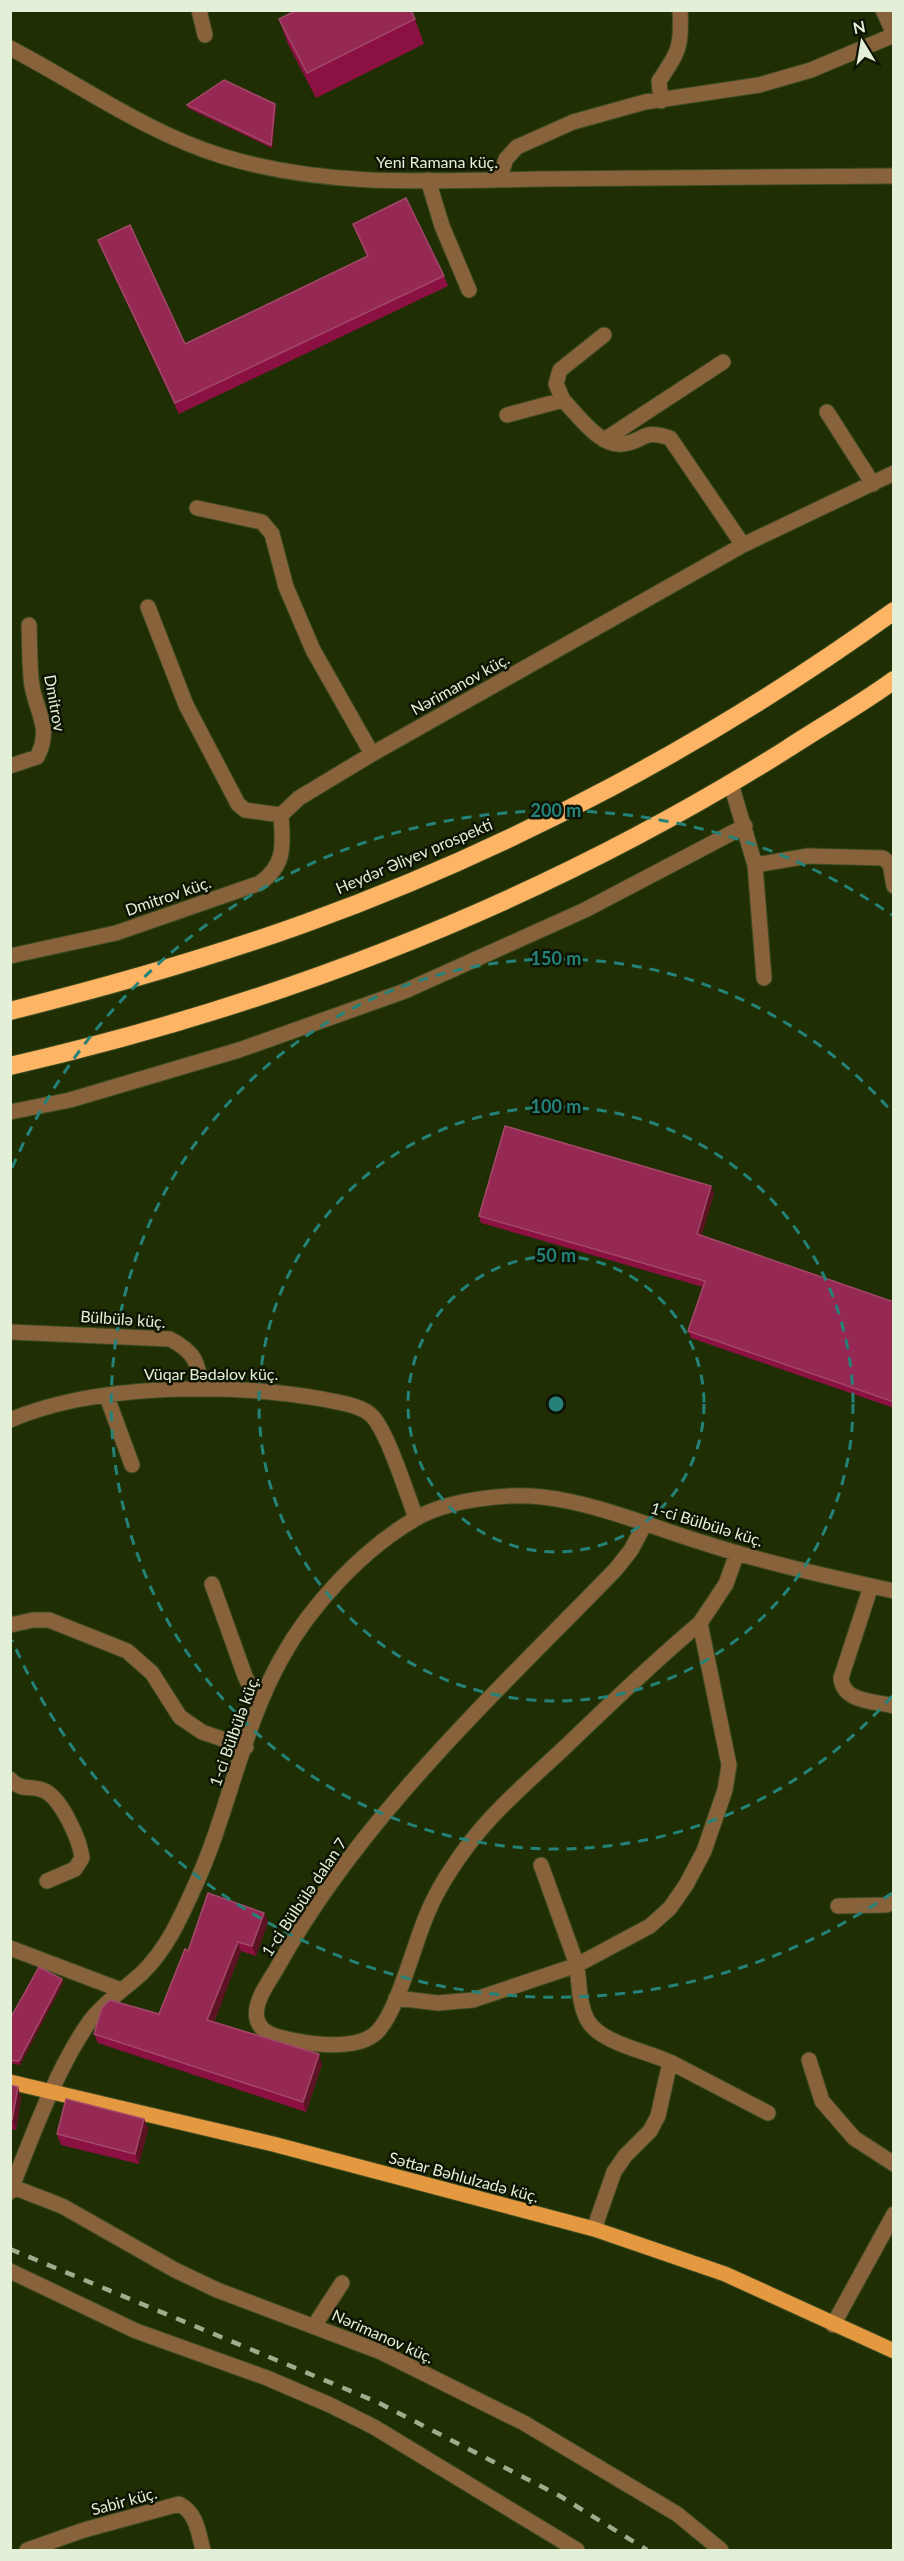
<svg xmlns="http://www.w3.org/2000/svg" width="904" height="2561" viewBox="0 0 904 2561" font-family="Lato,sans-serif">
<rect width="100%" height="100%" fill="#202f03"/>
<g fill="none" stroke-linecap="round" stroke-linejoin="round">
<!-- minor casing -->
<g stroke="#3b4a21" stroke-width="17">
<path id="minor" d="M199 10 205 35
M883 10 894 34
M10 48C81 85 145 132 222 156 325 188 434 181 540 179 658 178 776 177 894 176
M661 101 659 81C679 52 682 46 680 10
M428 180 442 226 469 290
M499 180 506 159 517 147 573 122 645 102 759 85 811 70 894 35
M563 400C577 414 600 447 622 444 646 442 640 428 670 438L743 545
M827 412 873 484
M507 415 563 400 556 384 560 370 604 335
M604 440 723 362
M197 508 262 522 272 534 286 587 313 650 372 754
M148 607 186 705 238 804 245 810 281 815 299 798 372 754 743 545 894 473
M10 766 37 757C52 729 37 714 32 686 29 666 30 645 29 625
M731 784 755 865 808 856 883 858 890 864 894 886
M755 865 764 978
M10 956 116 933 260 883C286 865 283 844 281 815
M10 1112 70 1100 239 1050 405 991 585 910 745 826
M10 1332 170 1339C196 1353 197 1361 202 1389
M107 1397 132 1465
M10 1420C97 1383 231 1383 322 1399 337 1402 363 1405 373 1417 388 1434 407 1494 416 1518
M645 1524 631 1550 616 1569C497 1692 360 1817 277 1968 269 1982 253 2002 257 2019 261 2035 279 2037 292 2040 316 2045 357 2050 376 2033 398 2012 414 1943 428 1912 437 1890 452 1867 466 1848 493 1811 529 1781 562 1750 607 1707 652 1663 700 1623
M212 1584 245 1676 259 1705
M871 1586 841 1678C843 1702 873 1701 894 1706
M10 1625 33 1620H49L127 1651 152 1673 180 1717 202 1732 246 1747
M10 1779C23 1793 31 1784 45 1791 62 1800 80 1840 82 1858L75 1869 47 1881
M838 1906 886 1905 894 1902
M10 1948 121 1990
M396 1998 438 2003 473 2000 577 1965 541 1865
M809 2060 822 2101 854 2138 894 2164
M670 2062 768 2113
M13 2187 62 2206 175 2270 217 2290 381 2352 524 2423 677 2514 721 2550
M10 2192C31 2139 57 2067 90 2021 104 2002 125 1989 142 1973 166 1950 180 1919 193 1890 228 1816 241 1731 281 1659 310 1606 362 1550 415 1519 447 1500 505 1493 542 1497 597 1503 651 1527 704 1543 766 1563 830 1577 894 1591
M594 2229 614 2172 625 2156 650 2131 658 2116 670 2062C646 2051 601 2043 588 2021 579 2006 579 1982 577 1965L650 1926 670 1908 686 1885 704 1851 725 1790 729 1765 700 1623 726 1584 737 1553
M10 2271 136 2331 267 2378 330 2405 374 2427 577 2550
M833 2325 894 2214
M314 2326 342 2283
M27 2550 84 2530 179 2504C197 2513 198 2532 203 2550"/>
</g>
<!-- major casing -->
<g stroke="#3b4a21" stroke-width="17">
<path id="major" d="M10 2082 273 2144 594 2229 725 2274 894 2351"/>
</g>
<!-- highway casing -->
<g stroke="#3b4a21" stroke-width="20">
<path id="highway" d="M10 1011C110 986 209 958 306 923 514 848 715 740 894 611
M10 1066C284 1003 549 899 787 749 822 726 860 705 894 680"/>
</g>
<!-- minor -->
<use href="#minor" stroke="#87623b" stroke-width="15"/>
<!-- major -->
<use href="#major" stroke="#e49940" stroke-width="15"/>
<!-- highway -->
<use href="#highway" stroke="#fdb464" stroke-width="18"/>
<!-- rail -->
<path stroke="#9fac8d" stroke-width="4.5" stroke-dasharray="10 10" stroke-linecap="butt" d="M10 2249 377 2402 560 2496 647 2550"/>
</g>
<!-- wall -->
<path fill="#8c1143" d="M279 19H415L424 44 316 98 288 44Z
M275 104 276 107 272 148 188 108 187 105Z
M353 224 444 276 448 286 179 414 102 250 98 240 185 344 367 257Z
M711 1186 714 1193 701 1236 894 1302V1408L691 1338 688 1331 703 1287 481 1223 479 1216Z
M264 1913 268 1922 256 1956 241 1951 214 2022 322 2064 306 2112 98 2043 94 2034 159 2014 188 1951Z
M62 1979 63 1983 20 2065 10 2063V2019Z
M10 2085 21 2097 16 2130 10 2129Z
M144 2119 148 2129 139 2164 61 2145 57 2134Z"/>
<!-- shaded-wall -->
<path fill="#5d1323" d="M275 104 276 107 272 148 271 145Z
M711 1186 714 1193 700 1241 697 1234Z
M264 1913 268 1922 256 1956 252 1946Z
M238 1942 241 1951 211 2030 207 2020Z
M62 1979 63 1983 20 2065 19 2061Z
M319 2054 322 2064 306 2112 303 2102Z
M18 2087 21 2097 16 2130 12 2120Z
M144 2119 148 2129 139 2164 135 2154Z"/>
<!-- building -->
<path fill="#952953" stroke="#a24868" stroke-width="1.5" d="M297 10H411L415 19 307 73 279 19Z
M224 80 275 104 271 145 187 105Z
M406 198 444 276 175 403 98 240 130 225 185 344 368 256 353 224Z
M505 1126 711 1186 697 1234 894 1302V1402L688 1331 705 1281 479 1216Z
M208 1893 264 1913 252 1946 238 1942 207 2020 319 2054 303 2102 94 2034 102 2008 110 2000 159 2014 185 1949 188 1951Z
M39 1967 62 1979 19 2061 10 2060V2019Z
M10 2085 18 2087 12 2120H10Z
M66 2099 144 2119 135 2154 57 2134Z"/>
<!-- distance rings -->
<g fill="none" stroke="#248278" stroke-width="3" stroke-dasharray="10 8">
<circle cx="556" cy="1404" r="148"/>
<circle cx="556" cy="1404" r="297"/>
<path d="M892 1696A445 445 0 1 1 892 1112"/>
<path d="M892 1893A593 593 0 0 1 12 1640M12 1168A593 593 0 0 1 892 915"/>
</g>
<g text-anchor="middle" stroke-width="5" stroke-linejoin="round" paint-order="stroke">
<!-- street labels -->
<g font-size="16" fill="#e4efd7" stroke="#0e1404">
<text x="437" y="168">Yeni Ramana küç.</text>
<text transform="translate(460 684) rotate(-29)" y="6">Nərimanov küç.</text>
<text transform="translate(55 703) rotate(80)" y="6">Dmitrov</text>
<text transform="translate(414 856) rotate(-23)" y="6">Heydər Əliyev prospekti</text>
<text transform="translate(168 896) rotate(-19)" y="6">Dmitrov küç.</text>
<text transform="translate(123 1319) rotate(4)" y="6">Bülbülə küç.</text>
<text x="211" y="1380">Vüqar Bədəlov küç.</text>
<text transform="translate(707 1524) rotate(17)" y="6">1-ci Bülbülə küç.</text>
<text transform="translate(234 1731) rotate(-70)" y="6">1-ci Bülbülə küç.</text>
<text transform="translate(304 1897) rotate(-56)" y="6">1-ci Bülbülə dalan 7</text>
<text transform="translate(464 2177) rotate(15)" y="6">Səttar Bəhlulzadə küç.</text>
<text transform="translate(383 2336) rotate(24)" y="6">Nərimanov küç.</text>
<text transform="translate(124 2501) rotate(-15)" y="6">Sabir küç.</text>
</g>
</g>
<circle cx="556" cy="1404" r="9" fill="#248278" stroke="#0e1404" stroke-width="3"/>
<g font-size="18" text-anchor="middle" font-weight="bold" fill="#248278" stroke="#0e1404" stroke-width="5" stroke-linejoin="round" paint-order="stroke">
<text x="556" y="817">200 m</text>
<text x="556" y="965">150 m</text>
<text x="556" y="1113">100 m</text>
<text x="556" y="1262">50 m</text>
</g>
<!-- border -->
<rect width="904" height="2561" fill="none" stroke="#e4efd7" stroke-width="24"/>
<!-- north arrow -->
<g transform="translate(862 42) rotate(349)" stroke="#0e1404" stroke-width="4.5" paint-order="stroke">
<path d="M0-4.5L10 22L0 15L-10 22Z" fill="#e4efd7"/>
<text y="-9" font-size="16" font-weight="bold" text-anchor="middle" fill="#e4efd7">N</text>
</g>
</svg>
